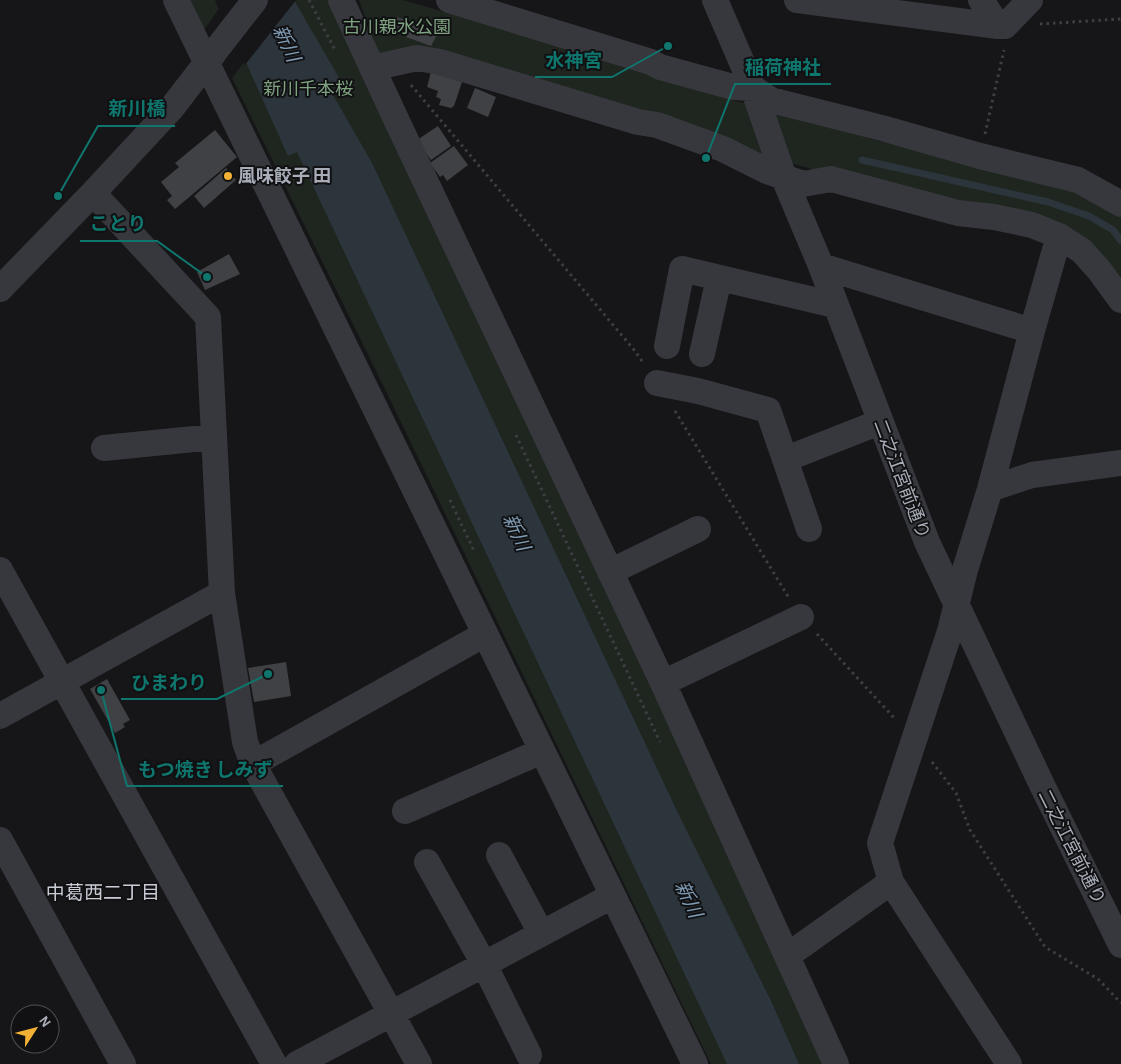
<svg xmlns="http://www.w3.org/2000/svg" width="1121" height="1064" viewBox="0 0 1121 1064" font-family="'Alegreya Sans','Noto Sans JP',sans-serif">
<rect width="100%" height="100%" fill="#161618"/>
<!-- green -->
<path fill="#1e261f" d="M187 0H225L202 33Z
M291 0H337L829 1064H711L384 387 232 78Z
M359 0H403L649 71 651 76 735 101 782 111 878 141 978 161 1073 190 1110 208 1121 217V290L1077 239 942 205 801 166 380 58Z"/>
<!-- water -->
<path fill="#2c353c" d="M218 0H294L341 81 329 88 372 163 677 811 772 1003 799 1064H727L297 152 288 156Z"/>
<!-- pier -->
<path fill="#161618" d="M217 0H296L245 65 215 1Z"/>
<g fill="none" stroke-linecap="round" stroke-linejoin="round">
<!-- stream -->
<path stroke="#2c353c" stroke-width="7" d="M862 160 1048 202 1089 216 1113 230 1121 241"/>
</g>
<!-- building -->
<path fill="#404145" d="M396 17 406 20 402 34 392 30Z
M412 24 438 33 431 46 406 37Z
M431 72 462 82 454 106 451 108 439 105 441 99 436 97 438 91 427 87Z
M475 88 496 97 488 117 467 108Z
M438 126 451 146 431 160 417 140Z
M215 130 237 157 175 209 167 200 172 196 161 182 179 167 175 163Z
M454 146 468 165 447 181 443 175 440 177 430 163Z
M226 168 236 180 204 208 194 196Z
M229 254 240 274 205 290 197 272Z
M286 662 291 696 254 702 248 668Z
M107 679 130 720 123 724 125 727 115 733 90 689Z"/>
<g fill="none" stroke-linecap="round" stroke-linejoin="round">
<!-- path -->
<path stroke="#3d3f44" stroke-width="3" stroke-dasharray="2.5 4" stroke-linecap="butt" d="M309 0 335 50
M1040 24 1121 19
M411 85 635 351 644 364
M985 134 1004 50
M675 411 789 598
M516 435 660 742
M450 500 475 553
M817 634 896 720
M932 762 956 793 970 830 1045 947 1098 979 1121 1003"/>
<!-- minor -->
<path stroke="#37383d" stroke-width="26" d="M176 0 695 1064
M341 0 395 117 663 683 836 1064
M449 0 651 62 660 67 733 87 753 88 771 100 882 128 980 156 1078 180 1121 204
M715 0 753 88 784 178 821 266 927 542 1042 785 1121 945
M797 0 998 26H1005L1030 0
M981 0 998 26
M372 68 417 58 440 62 638 122 657 125 723 149 767 171 803 184 831 179 958 213 994 217 1032 225 1059 236 1082 251 1099 270 1121 300
M93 193 208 317 222 593 245 742 253 764 419 1064
M821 266 1032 331
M0 289 93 193 171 109 214 53
M667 346 682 269 835 305
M702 354 719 278
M657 383 698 391 768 410 809 529
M104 448 214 437
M786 459 880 422
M990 489 1032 475 1121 463
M0 570 274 1064
M610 572 698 529
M663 683 801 617
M0 716 222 593
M253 764 485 634
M405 811 542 751
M0 840 123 1064
M499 855 541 933
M427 862 484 964 529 1055
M787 956 891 882
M297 1064 612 896
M1009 1064 891 882 880 843 950 631 965 570 990 489 1032 331 1059 236"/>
<!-- minor-bridge -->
<path stroke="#37383d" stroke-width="26" d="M216 50 255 0"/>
</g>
<!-- markers -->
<circle fill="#f2b134" stroke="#111113" stroke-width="2" cx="228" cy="176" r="5"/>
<g text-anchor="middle" stroke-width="4" stroke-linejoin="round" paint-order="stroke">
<!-- park labels -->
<g font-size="18" fill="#7fa381" stroke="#111113">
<text x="397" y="33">古川親水公園</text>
<text x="308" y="95">新川千本桜</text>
</g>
<!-- poi labels -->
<g font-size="18" font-weight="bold" fill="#a8adb8" stroke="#111113" text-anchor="start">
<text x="238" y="182">風味餃子 田</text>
</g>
<!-- street labels -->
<g font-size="18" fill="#a8adb8" stroke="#111113">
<text transform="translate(902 479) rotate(69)" y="6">二之江宮前通り</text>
<text transform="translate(1072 847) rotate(63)" y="6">二之江宮前通り</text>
</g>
<!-- water labels -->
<g font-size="19" font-style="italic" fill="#7f9bb3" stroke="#111113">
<text transform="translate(287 43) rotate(65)" y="7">新川</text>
<text transform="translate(517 532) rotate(65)" y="7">新川</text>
<text transform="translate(689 899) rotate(65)" y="7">新川</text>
</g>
<!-- neighbourhood labels -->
<g font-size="19" fill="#c9ccd4" stroke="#111113">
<text x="103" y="899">中葛西二丁目</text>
</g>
</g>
<!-- callouts -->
<path fill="none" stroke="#0f766e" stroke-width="2" d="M668 46L612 77H535M706 158L735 84H831M58 196L98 126H175M207 277L157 241H80M268 674L217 699H121M101 690L127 786H283"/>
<g fill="#0f766e" stroke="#111113" stroke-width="2">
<circle cx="668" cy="46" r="5"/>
<circle cx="706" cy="158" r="5"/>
<circle cx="58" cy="196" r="5"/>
<circle cx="207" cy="277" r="5"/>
<circle cx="268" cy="674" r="5"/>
<circle cx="101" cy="690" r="5"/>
</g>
<g font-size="19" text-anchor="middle" font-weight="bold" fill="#0f766e" stroke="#111113" stroke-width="4" stroke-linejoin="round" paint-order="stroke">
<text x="574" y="67">水神宮</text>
<text x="783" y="74">稲荷神社</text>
<text x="137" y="115">新川橋</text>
<text x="118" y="230">ことり</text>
<text x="169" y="689">ひまわり</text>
<text x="205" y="776">もつ焼き しみず</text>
</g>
<!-- north arrow -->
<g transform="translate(35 1029) rotate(54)"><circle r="24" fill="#111113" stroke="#4d4f55"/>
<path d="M0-4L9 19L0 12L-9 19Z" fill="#f2b134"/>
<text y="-8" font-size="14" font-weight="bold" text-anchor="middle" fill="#a8adb8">N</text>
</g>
</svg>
